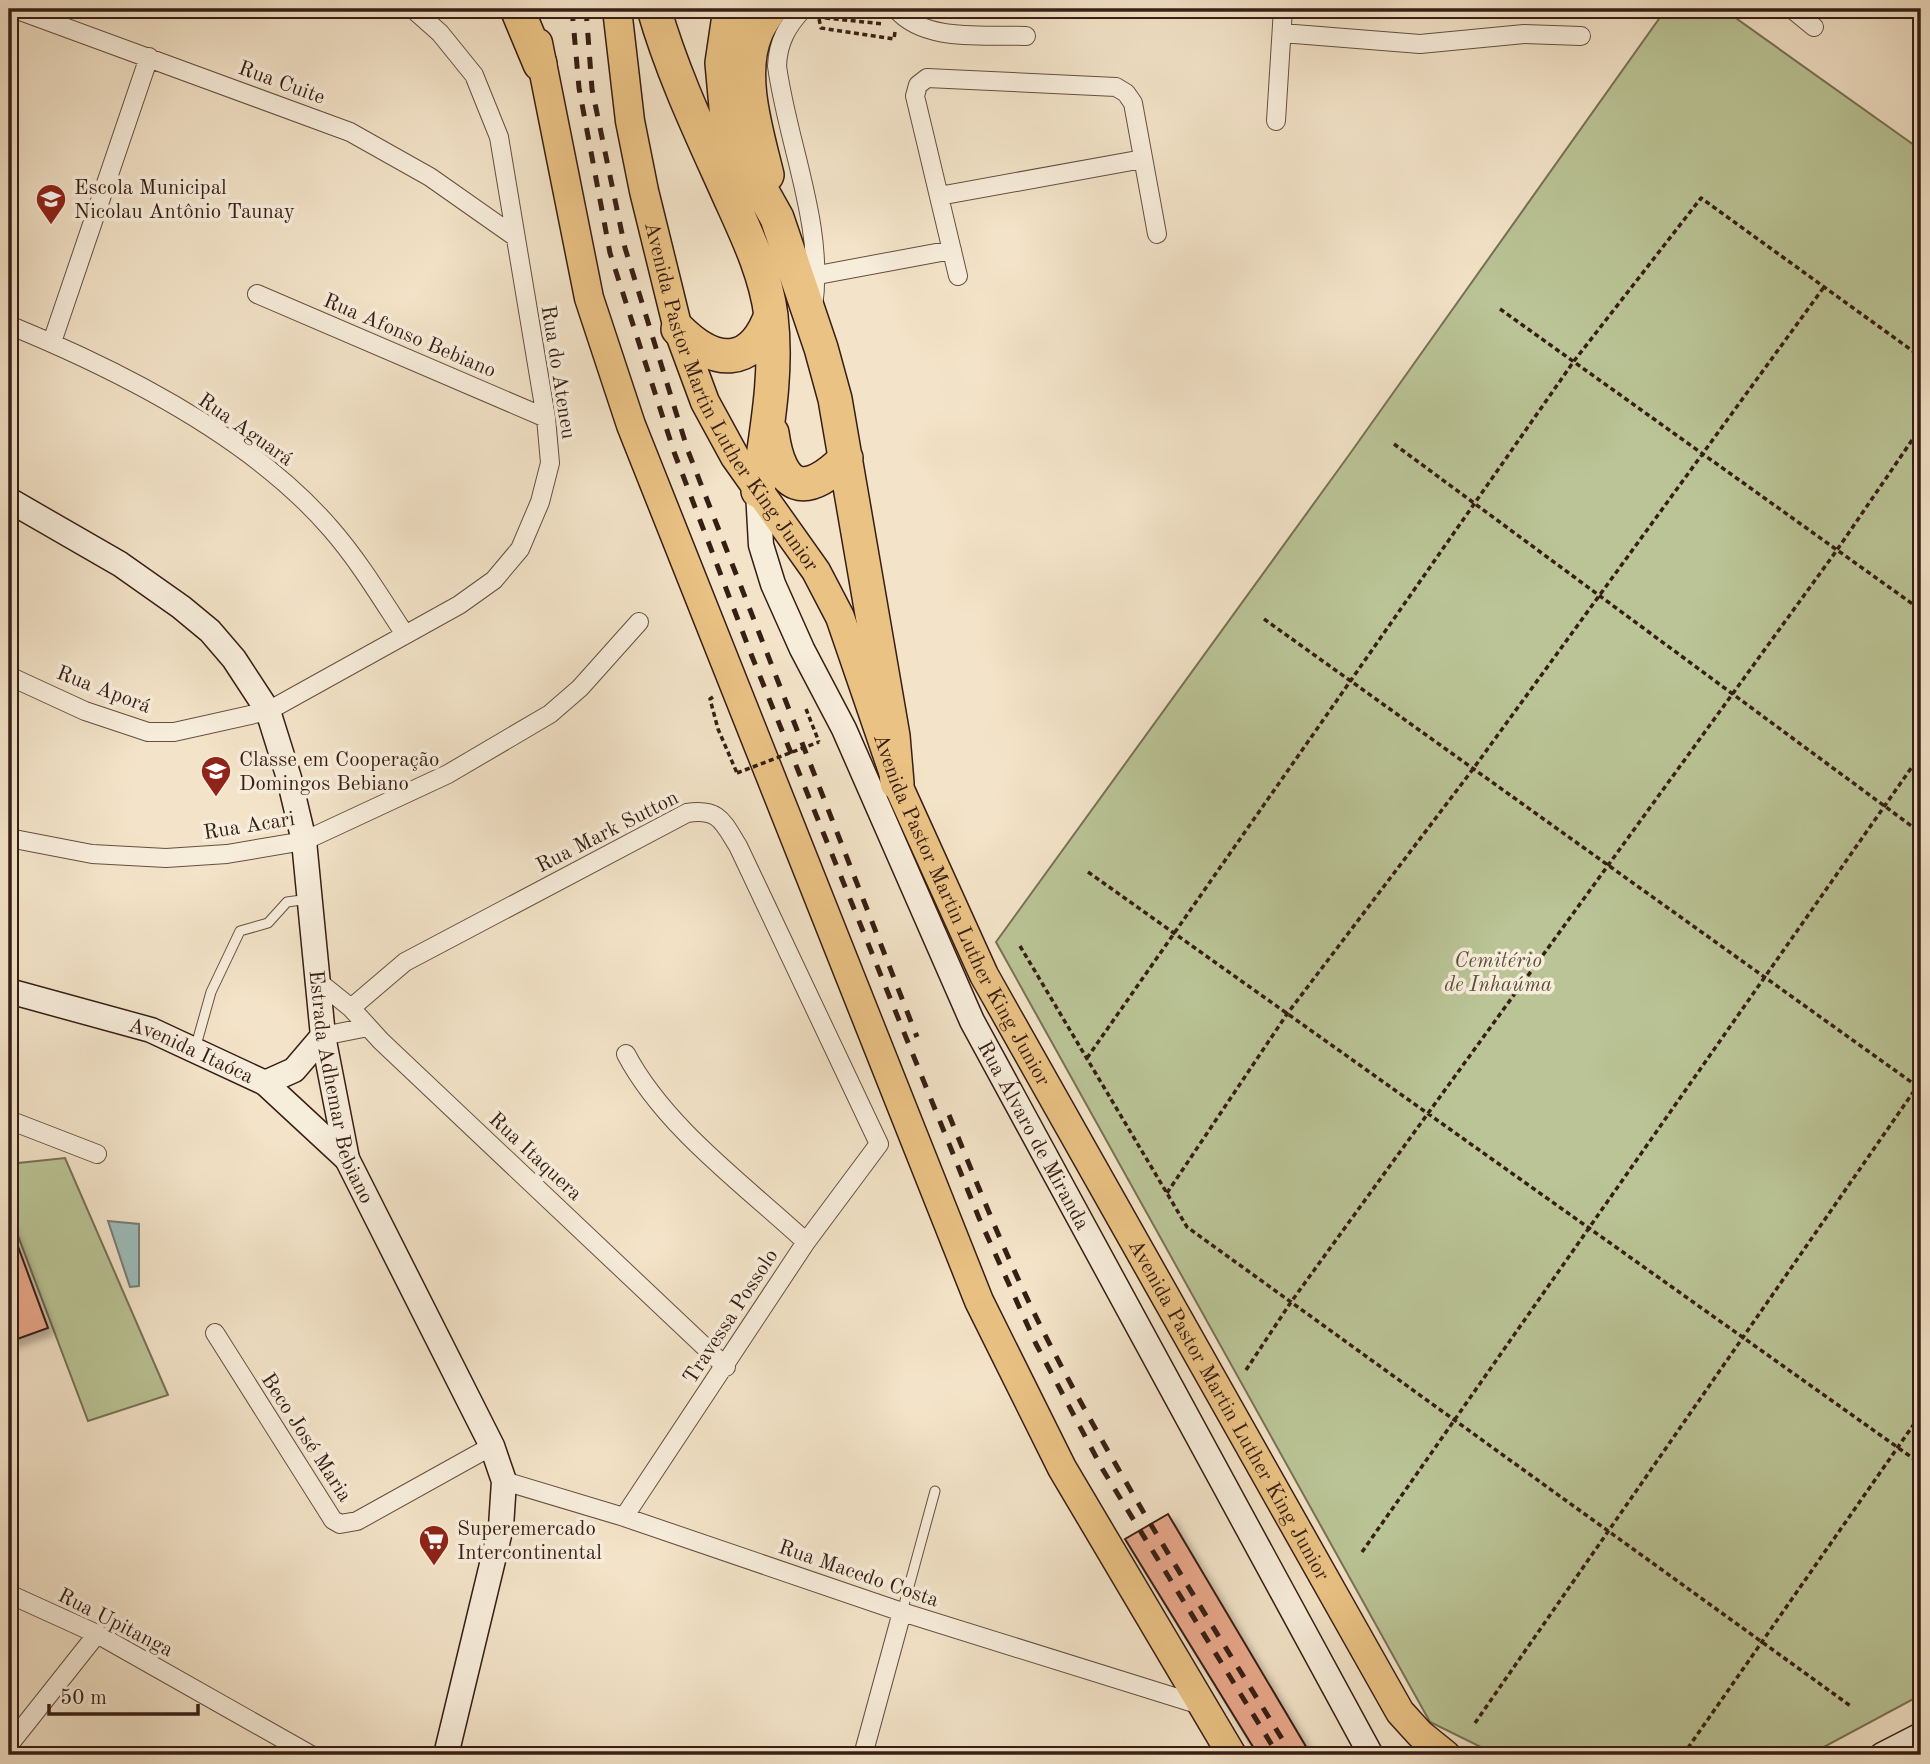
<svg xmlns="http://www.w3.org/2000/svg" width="1930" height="1764" viewBox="0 0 1930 1764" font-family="'Old Standard TT',serif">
<defs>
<filter id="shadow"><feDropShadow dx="6" dy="6" stdDeviation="3.5" flood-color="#0004"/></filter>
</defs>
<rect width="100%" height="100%" fill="#f3e3c8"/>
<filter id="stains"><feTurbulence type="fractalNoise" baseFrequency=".00286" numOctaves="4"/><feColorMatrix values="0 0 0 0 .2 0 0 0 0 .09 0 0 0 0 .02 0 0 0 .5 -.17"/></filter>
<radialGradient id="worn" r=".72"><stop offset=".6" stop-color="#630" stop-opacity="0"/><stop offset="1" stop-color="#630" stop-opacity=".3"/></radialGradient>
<!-- green -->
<path fill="#bac496" stroke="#787155" stroke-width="2" d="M1666 9H1723L1921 150V1695L1809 1755H1497L1430 1722 996 942 1349 455Z
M65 1158 168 1395 88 1421 9 1212V1164Z"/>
<!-- water -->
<path fill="#9dbdbc" stroke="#747d79" stroke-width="2" d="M108 1221 139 1224V1286L130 1287Z"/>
<!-- building -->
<path fill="#e8a78a" stroke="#371e14" stroke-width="2" filter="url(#shadow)" d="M9 1222 48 1328 9 1342Z
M1168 1514 1311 1755H1258L1125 1539Z"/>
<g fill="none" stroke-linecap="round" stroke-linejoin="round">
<!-- lane casing -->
<g stroke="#664f41" stroke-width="11">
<path id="lane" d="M195 1049 211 992 240 931 268 923 287 902 309 899
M902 1612 935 1491"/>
</g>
<!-- street casing -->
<g stroke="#664f41" stroke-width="20">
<path id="street" d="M15 9 350 132 430 177 514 236
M803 9C787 26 778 42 777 66 788 146 825 226 813 307
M896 9C925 43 985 34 1026 36
M1792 9 1814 27
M1282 33 1420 44 1524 34 1581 36
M1276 121 1283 9
M939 196 1143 159
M818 275 952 250
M958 276 915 96 918 85 927 78 1116 87 1126 93 1133 103 1157 234
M257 294 546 418
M9 325C119 370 252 437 331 529 359 561 381 598 404 633
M52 342 149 57
M9 676 85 711 148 732H174L268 711 459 605 494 580 520 549 540 502 550 463 546 418 499 137 474 75 440 33 413 9
M9 838 92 854 166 858 227 854 304 841 448 774 550 714 580 688 639 622
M315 979 351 1008 381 1041 726 1367
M351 1008 405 962 687 813C719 808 723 822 738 846L879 1144 806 1242 624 1517
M323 1036 368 1027
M626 1054C665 1128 746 1186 806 1242
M9 1120 97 1154
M215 1333 333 1520 340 1524 357 1521 492 1446
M504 1481 624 1517 902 1612 1200 1705
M9 1594 97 1634 311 1755
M9 1745 97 1634
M863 1755 902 1612"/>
</g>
<!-- secondary casing -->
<g stroke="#371e14" stroke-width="27">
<g id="secondary">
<path id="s1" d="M758 491 761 545 773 584 802 649 844 729 972 1021 1371 1755"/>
<path id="s2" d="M9 500 120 564 181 607 210 631 234 659 268 711 289 778 304 841 323 1036 347 1159 492 1446 504 1481 501 1527 446 1755"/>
<path id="s3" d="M9 991 151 1030 265 1083 347 1159"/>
<path d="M265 1083 294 1070 323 1036"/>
<path d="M1882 1755 1921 1735"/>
</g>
</g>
<!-- primary casing -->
<g stroke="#371e14" stroke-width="31">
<g id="primary">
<path id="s4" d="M617 9 630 121 644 191 678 329 705 402 735 457 816 571 840 617 897 783 984 975 1400 1712 1420 1734 1446 1755"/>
<path d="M538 43 589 298 631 425 979 1301 1062 1468 1232 1755"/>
</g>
</g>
<!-- highway casing -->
<g stroke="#371e14" stroke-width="36">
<path id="highway" d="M517 9 540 64
M654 9C672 72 700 131 727 191 745 231 766 273 771 316 778 375 766 433 758 491
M730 9 722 63 727 118 739 150 777 218 821 348 835 399 893 736 897 783
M767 175C757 133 738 75 756 33 759 25 765 17 770 9
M678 329C714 365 751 369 771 315
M772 433C780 490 805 500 846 458"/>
</g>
<!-- path -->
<path stroke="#371e14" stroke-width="3.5" stroke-dasharray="5 3.5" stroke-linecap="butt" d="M824 9 826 18 884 24
M819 19 821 28 894 39 895 32
M1500 309 1921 610
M1394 444 1921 833
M1264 619 1921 1089
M713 697 710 699 718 729 737 773
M806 709 819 742
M1088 872 1921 1464
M1020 946 1187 1227 1852 1707
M1087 1058 1574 361 1701 198 1921 357
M1167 1193 1287 1014 1473 769 1824 287
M1246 1370 1291 1302 1837 550 1921 427
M1362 1552 1921 754
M1475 1723 1921 1081
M1683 1755 1921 1414"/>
<!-- lane -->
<use href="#lane" stroke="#f7eddb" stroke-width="9"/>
<!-- street -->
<use href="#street" stroke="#f7eddb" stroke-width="18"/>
<!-- secondary -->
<use href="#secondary" stroke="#f7eddb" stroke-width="24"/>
<!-- primary -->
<use href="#primary" stroke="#eac284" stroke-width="28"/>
<!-- highway -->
<use href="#highway" stroke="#eac284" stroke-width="33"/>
<!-- rail -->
<path stroke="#371e14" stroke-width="5" stroke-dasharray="12 12" stroke-linecap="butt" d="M572 9 579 88 610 253 674 452 751 654 979 1218 1036 1344 1103 1470 1278 1755
M586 9 592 89 625 248 688 451 917 1037
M949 1115C978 1186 1007 1259 1042 1329 1117 1476 1206 1615 1292 1755"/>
<!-- path-bridge -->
<path stroke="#371e14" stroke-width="3.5" stroke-dasharray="5 3.5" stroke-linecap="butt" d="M737 773 819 742"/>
</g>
<!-- icons -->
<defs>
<g id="school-pin" transform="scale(1.575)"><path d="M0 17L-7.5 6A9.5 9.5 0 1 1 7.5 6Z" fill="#8f2418" stroke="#f7eddb"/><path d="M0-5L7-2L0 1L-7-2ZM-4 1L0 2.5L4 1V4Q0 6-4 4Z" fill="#fff"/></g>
<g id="supermarket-pin" transform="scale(1.575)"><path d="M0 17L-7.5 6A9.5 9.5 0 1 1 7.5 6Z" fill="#8f2418" stroke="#f7eddb"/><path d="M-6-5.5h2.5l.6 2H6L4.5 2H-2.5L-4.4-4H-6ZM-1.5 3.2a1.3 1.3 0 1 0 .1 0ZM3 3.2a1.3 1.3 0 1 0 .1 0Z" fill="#fff"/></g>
</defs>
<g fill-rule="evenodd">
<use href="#school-pin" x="51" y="199"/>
<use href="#school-pin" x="216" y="771"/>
<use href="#supermarket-pin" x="434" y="1540"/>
</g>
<g text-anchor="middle" stroke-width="7" stroke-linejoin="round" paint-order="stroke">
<!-- street labels -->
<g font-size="21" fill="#371e14" stroke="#f7eddb">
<text transform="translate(282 82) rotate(20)" y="7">Rua Cuite</text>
<text transform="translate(410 335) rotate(23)" y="7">Rua Afonso Bebiano</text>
<text transform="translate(559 372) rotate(81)" y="7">Rua do Ateneu</text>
<text dy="7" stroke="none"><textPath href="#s4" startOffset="410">Avenida Pastor Martin Luther King Junior</textPath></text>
<text transform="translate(246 429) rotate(35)" y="7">Rua Aguará</text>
<text transform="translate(104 689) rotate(21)" y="7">Rua Aporá</text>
<text transform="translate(249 825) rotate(-9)" y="7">Rua Acari</text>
<text transform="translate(607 831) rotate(-27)" y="7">Rua Mark Sutton</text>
<text dy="7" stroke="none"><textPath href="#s4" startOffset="976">Avenida Pastor Martin Luther King Junior</textPath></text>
<text dy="7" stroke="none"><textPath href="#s3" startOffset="192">Avenida Itaóca</textPath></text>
<text dy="7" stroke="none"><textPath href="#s2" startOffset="724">Estrada Adhemar Bebiano</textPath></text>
<text dy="7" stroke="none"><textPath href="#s1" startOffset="705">Rua Álvaro de Miranda</textPath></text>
<text transform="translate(536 1156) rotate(43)" y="7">Rua Itaquera</text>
<text transform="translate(730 1316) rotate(-57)" y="7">Travessa Possolo</text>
<text dy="7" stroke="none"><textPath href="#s4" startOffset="1544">Avenida Pastor Martin Luther King Junior</textPath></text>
<text transform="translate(307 1437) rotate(57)" y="7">Beco José Maria</text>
<text transform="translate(859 1573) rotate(19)" y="7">Rua Macedo Costa</text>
<text transform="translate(116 1622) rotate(27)" y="7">Rua Upitanga</text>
</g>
<!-- poi labels -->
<g font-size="21" fill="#371e14" stroke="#f7eddb" text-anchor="start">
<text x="74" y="194">Escola Municipal<tspan x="74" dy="24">Nicolau Antônio Taunay</tspan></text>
<text x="239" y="766">Classe em Cooperação<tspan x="239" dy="24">Domingos Bebiano</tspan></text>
<text x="457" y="1535">Superemercado<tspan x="457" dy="24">Intercontinental</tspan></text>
</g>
<!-- park labels -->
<g font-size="21" font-style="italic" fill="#5e503b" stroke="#f7eddb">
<text x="1498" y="967">Cemitério<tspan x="1498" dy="24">de Inhaúma</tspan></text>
</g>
</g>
<!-- margin -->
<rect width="1930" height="1764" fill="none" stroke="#f3e3c8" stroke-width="35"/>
<rect x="10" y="10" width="1909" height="1743" fill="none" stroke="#371e14" stroke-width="3.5"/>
<rect x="18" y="18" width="1895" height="1729" fill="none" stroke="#371e14" stroke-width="2"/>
<!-- scale -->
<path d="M49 1704v10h149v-10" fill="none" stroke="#371e14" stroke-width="3.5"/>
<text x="60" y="1704" font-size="21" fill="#371e14" stroke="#f7eddb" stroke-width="5" paint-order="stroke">50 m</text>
<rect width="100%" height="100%" filter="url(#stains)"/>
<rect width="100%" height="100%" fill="url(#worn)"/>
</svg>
